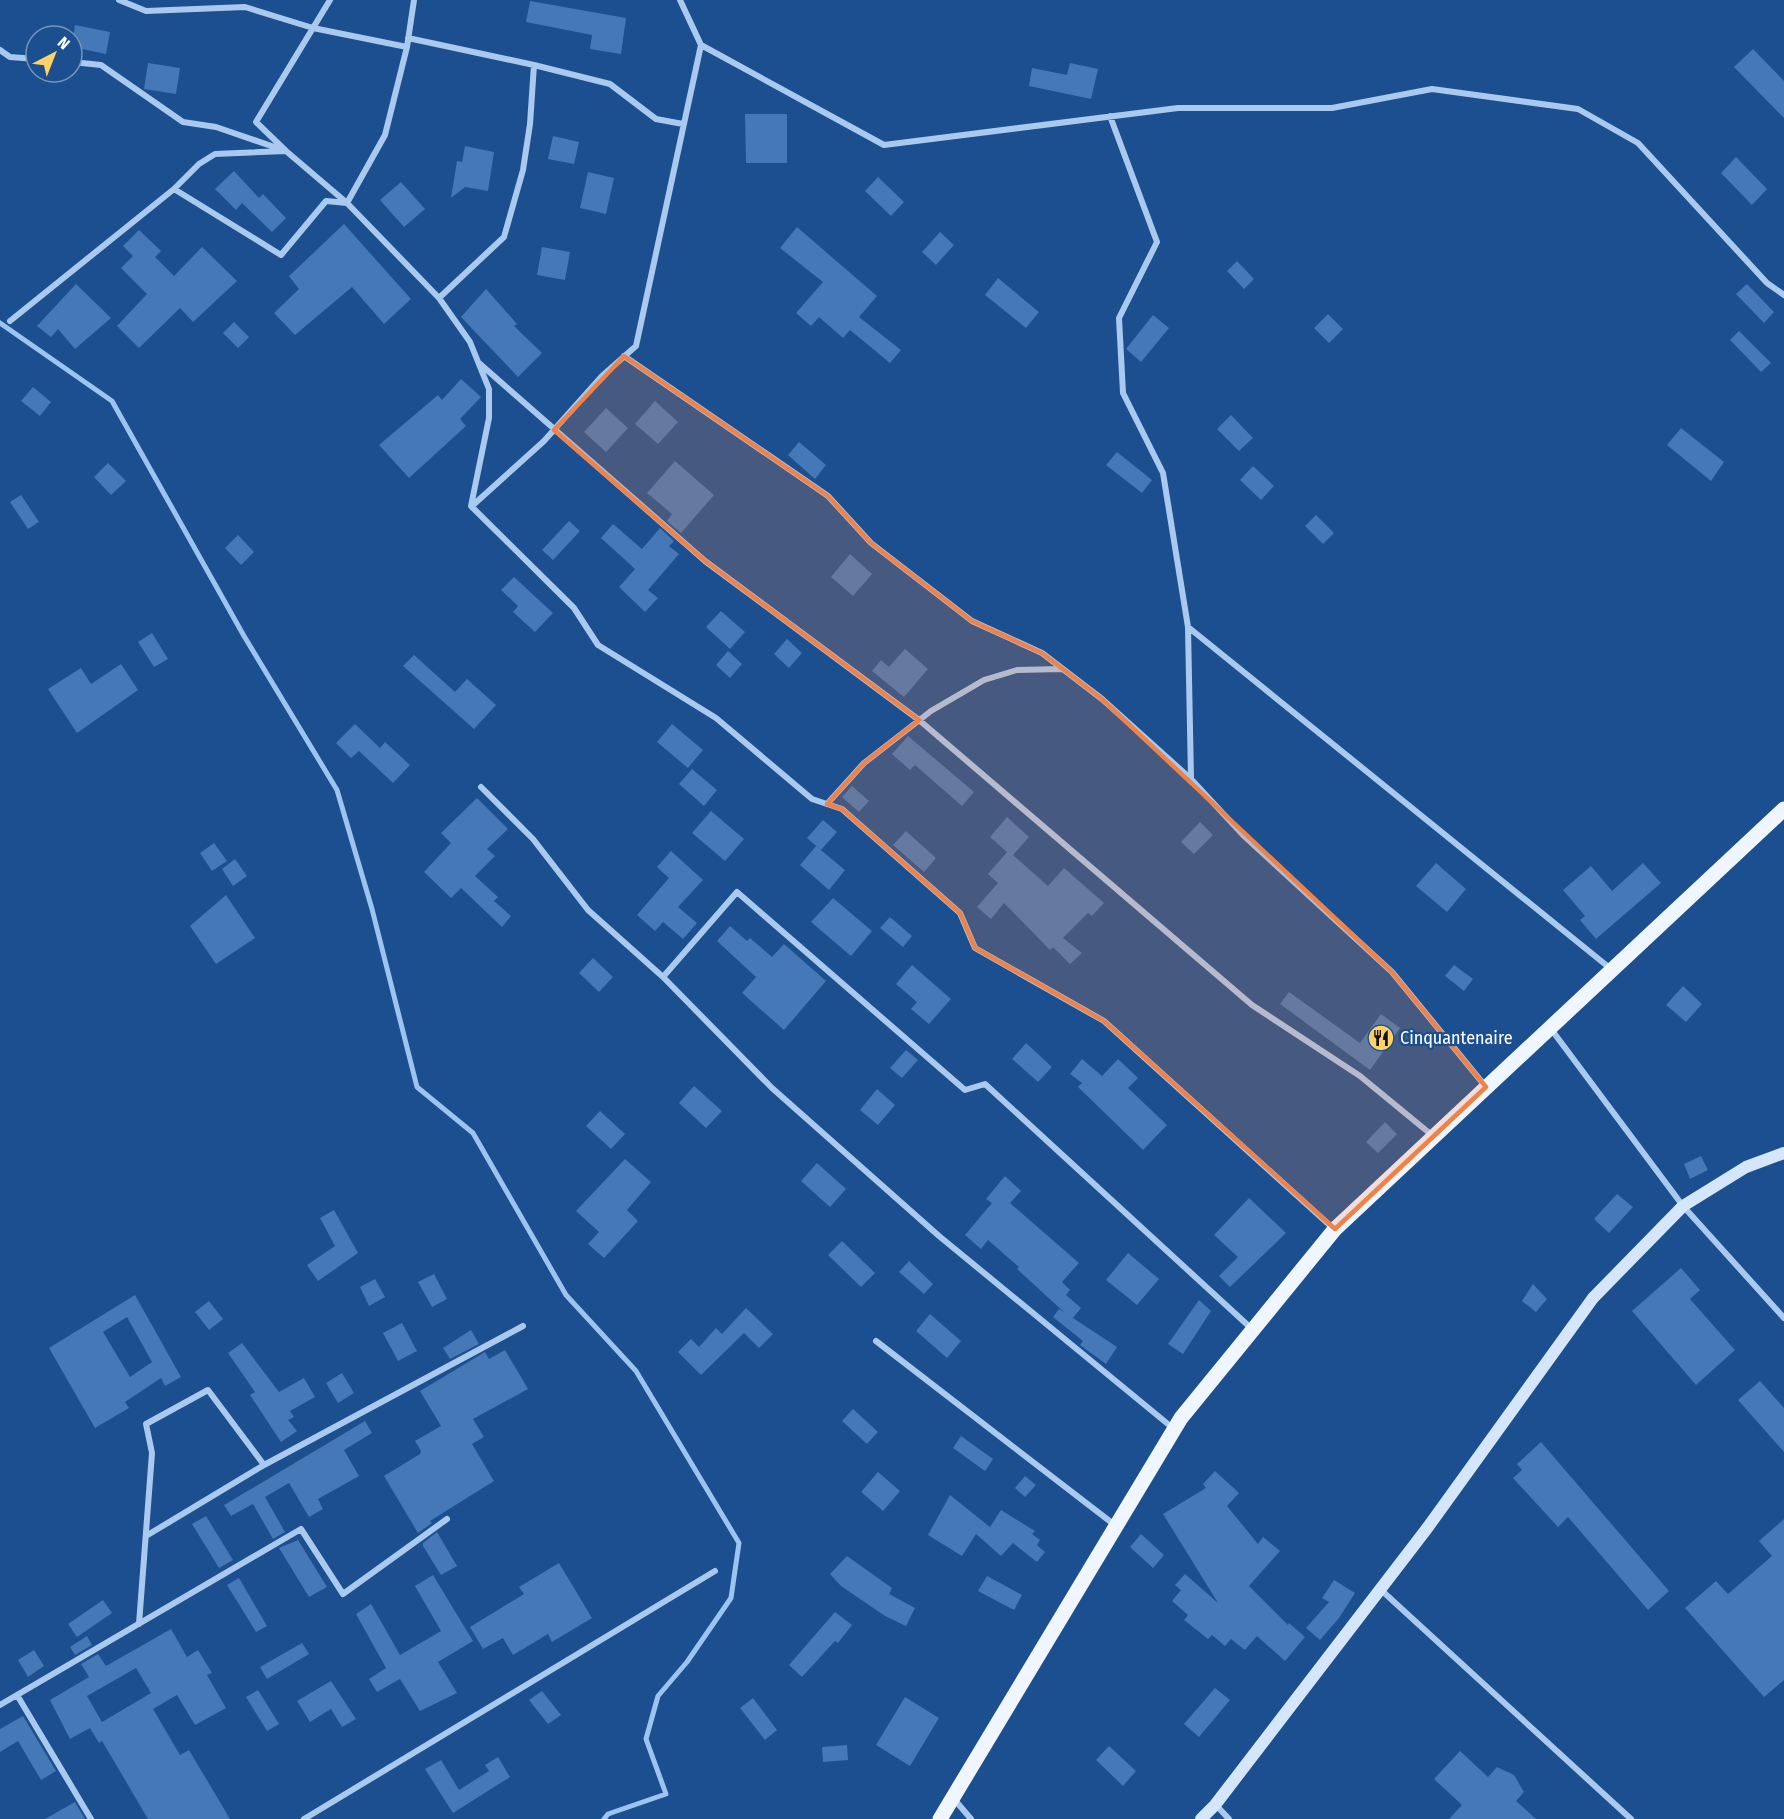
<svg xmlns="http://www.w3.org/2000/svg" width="1784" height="1819" viewBox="0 0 1784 1819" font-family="'Fira Sans Condensed',sans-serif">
<rect width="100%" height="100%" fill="#1b4f8f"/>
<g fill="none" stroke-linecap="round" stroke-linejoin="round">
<!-- stream -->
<path stroke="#9cc4f0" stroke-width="5" d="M0 323 112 401 244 636 337 790 372 909 417 1087 473 1133 566 1295 636 1371 739 1543 731 1598 687 1662 658 1696 646 1739 666 1794 608 1814 604 1819"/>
</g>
<!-- building -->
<path fill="#4478b7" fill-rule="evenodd" d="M530 1 626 18 621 54 590 49 592 35 526 22Z
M75 25 110 32 106 54 72 47Z
M1753 49 1784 81V118L1734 67Z
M148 63 180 68 176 94 144 89Z
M1070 63 1098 69 1091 99 1029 86 1032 68 1067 75Z
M745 114H787V163H746Z
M553 136 579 142 574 164 548 159Z
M465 146 494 152 488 191 465 187 451 198 457 161 462 162Z
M1736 157 1767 189 1752 205 1721 173Z
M234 171 259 198 263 194 286 218 272 232 242 203 236 210 215 189Z
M588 172 614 178 606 214 580 208Z
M878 177 904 202 891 216 865 191Z
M401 182 425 209 404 227 380 200Z
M344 224 411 299 384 324 352 287 295 335 274 313 299 289 289 276Z
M797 227 877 296 859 317 901 350 890 363 850 330 843 338 819 317 811 326 796 313 823 282 780 248Z
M139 230 161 251 155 257 174 276 202 247 237 281 193 322 180 308 139 348 117 326 147 294 121 268 133 256 123 246Z
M940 232 954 245 936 265 922 252Z
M542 247 570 252 565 280 537 275Z
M1237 261 1254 279 1244 289 1227 271Z
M998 278 1039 312 1026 328 985 295Z
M76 284 111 318 75 349 58 329 51 337 37 326Z
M1747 284 1774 312 1764 323 1736 294Z
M486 289 517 324 514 326 542 353 518 377 461 317Z
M1328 314 1343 329 1329 343 1314 328Z
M1153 315 1169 328 1141 362 1126 349Z
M234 322 249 337 238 348 223 333Z
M1739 331 1771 363 1761 372 1730 340Z
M461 379 481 397 460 419 466 426 409 478 379 445 438 395 442 400Z
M33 387 51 402 40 416 21 401Z
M655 401 678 422 658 444 635 424Z
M606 408 628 428 606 452 584 432Z
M1231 415 1253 438 1239 451 1217 429Z
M1681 428 1724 462 1711 481 1667 445Z
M799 442 826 465 815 479 788 455Z
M1117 452 1152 480 1142 493 1106 465Z
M675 461 714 495 681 533 667 521 672 514 647 493Z
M108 463 126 481 111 495 94 477Z
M1253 466 1274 486 1261 500 1240 480Z
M21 495 39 522 28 529 10 502Z
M1316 515 1334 533 1323 544 1305 526Z
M569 521 580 531 553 560 542 550Z
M613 524 642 549 660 528 674 541 669 546 679 554 648 590 658 598 645 612 619 587 635 569 601 538Z
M238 535 254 552 241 565 225 548Z
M850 554 872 574 853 596 831 577Z
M514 577 553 613 535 632 513 612 518 606 501 590Z
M721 611 745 632 730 649 706 627Z
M152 633 168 659 154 667 138 642Z
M787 639 802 653 789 668 774 654Z
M905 649 928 669 904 697 872 671 881 660 889 667Z
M728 651 742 664 730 678 716 665Z
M414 655 455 692 467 679 496 705 474 729 403 666Z
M121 664 138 690 77 733 48 689 81 668 91 684Z
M355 724 380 748 385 742 410 765 393 783 359 751 351 758 336 743Z
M672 724 703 750 688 768 657 742Z
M908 736 974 792 962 806 915 765 910 770 892 754Z
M692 769 717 790 704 806 679 784Z
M852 786 869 801 859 812 842 797Z
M477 798 508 829 487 849 495 856 475 876 498 897 494 901 511 916 502 927 461 888 451 898 424 872 451 843 441 833Z
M711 811 744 839 725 861 692 833Z
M1007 817 1029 837 1013 855 1048 886 1064 868 1104 903 1092 916 1088 913 1063 938 1082 953 1070 964 1053 947 1050 950 1004 903 991 919 977 907 998 883 988 874 1007 852 990 837Z
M823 820 837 832 821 850 807 838Z
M1200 822 1213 835 1194 854 1181 842Z
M906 831 936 858 924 872 893 845Z
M214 843 227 861 212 871 200 853Z
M816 846 845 870 829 890 800 865Z
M671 851 703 880 678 907 697 923 683 939 663 922 655 931 637 915 669 878 657 867Z
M235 859 247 876 233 886 222 869Z
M1436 863 1466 889 1447 912 1416 886Z
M1643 863 1661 883 1596 939 1580 920 1585 916 1563 890 1591 866 1612 891Z
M226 895 255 938 216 964 190 926Z
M833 898 872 931 851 956 811 922Z
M890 917 912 936 903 947 880 928Z
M730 926 747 941 750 938 772 957 784 944 826 981 784 1030 742 993 756 977 717 941Z
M593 958 613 977 599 992 579 973Z
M912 965 951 999 929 1024 911 1009 917 1002 896 984Z
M1454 965 1473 979 1464 991 1445 976Z
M1683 986 1702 1004 1686 1022 1666 1005Z
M1289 992 1360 1043 1381 1014 1400 1028 1370 1070 1280 1004Z
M1026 1043 1052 1067 1038 1082 1012 1059Z
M906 1050 918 1060 902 1078 890 1068Z
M1082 1059 1102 1076 1118 1059 1138 1078 1128 1088 1167 1125 1143 1150 1078 1087 1082 1083 1070 1074Z
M694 1086 722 1111 706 1128 679 1103Z
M877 1089 895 1105 878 1125 860 1110Z
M600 1111 625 1134 611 1149 586 1126Z
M1385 1122 1397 1134 1378 1153 1366 1142Z
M1701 1156 1708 1170 1690 1179 1684 1164Z
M625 1159 651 1182 627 1210 638 1221 604 1258 588 1244 599 1232 576 1211Z
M817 1163 846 1189 830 1207 801 1181Z
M1005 1176 1021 1191 1010 1203 1079 1263 1062 1282 1070 1290 1066 1295 1081 1308 1073 1318 1117 1347 1106 1364 1080 1345 1083 1341 1053 1317 1059 1309 1065 1313 1017 1269 1019 1267 988 1240 981 1249 965 1235 992 1203 986 1199Z
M1617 1194 1633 1207 1609 1233 1594 1219Z
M1249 1198 1286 1233 1230 1287 1219 1276 1238 1257 1214 1235Z
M334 1210 358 1253 318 1281 307 1265 335 1246 320 1218Z
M842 1241 875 1273 861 1287 828 1255Z
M1128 1253 1159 1279 1137 1305 1106 1280Z
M909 1261 933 1284 924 1294 899 1272Z
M1681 1268 1700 1290 1690 1299 1735 1350 1696 1385 1632 1311Z
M434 1274 447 1299 432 1307 418 1282Z
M375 1279 385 1297 369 1306 360 1287Z
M1533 1284 1547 1299 1536 1312 1522 1301Z
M135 1295 181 1377 165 1386 161 1378 125 1402 129 1408 95 1428 49 1348ZM127 1317 152 1362 130 1377 103 1332Z
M1199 1300 1211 1311 1183 1354 1168 1344Z
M209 1301 223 1319 209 1330 195 1312Z
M746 1308 773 1334 759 1348 744 1333 701 1375 678 1352 691 1339 699 1347 716 1328 722 1334Z
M930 1314 961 1341 947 1358 916 1331Z
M402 1323 417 1351 398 1361 383 1333Z
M471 1330 479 1344 450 1359 443 1348Z
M242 1343 279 1392 304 1378 315 1397 290 1411 294 1417 288 1420 297 1431 281 1442 250 1395 255 1392 228 1353Z
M505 1350 528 1389 473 1419 484 1437 472 1444 494 1481 430 1521 432 1523 418 1533 384 1476 420 1454 421 1451 415 1441 441 1426 420 1391 485 1352 489 1359Z
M342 1373 354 1393 338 1403 326 1383Z
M1760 1381 1784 1408V1452L1738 1400Z
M853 1409 878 1432 867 1444 842 1421Z
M365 1421 372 1433 344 1450 359 1476 318 1499 323 1509 309 1517 289 1483 265 1497 285 1532 273 1539 253 1504 231 1516 224 1505Z
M961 1436 993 1459 985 1471 953 1448Z
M1541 1442 1669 1591 1648 1610 1568 1517 1558 1527 1513 1478 1522 1470 1517 1464Z
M1215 1471 1239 1493 1227 1506 1258 1544 1263 1537 1280 1551 1249 1586 1288 1625 1289 1623 1305 1637 1285 1661 1257 1636 1245 1650 1231 1639 1225 1646 1212 1635 1208 1639 1184 1620 1188 1615 1172 1601 1181 1590 1175 1585 1185 1574 1218 1603 1163 1514 1206 1488 1203 1484Z
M878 1472 900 1491 883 1511 861 1492Z
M1025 1476 1036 1485 1025 1497 1015 1488Z
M950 1495 990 1527 1001 1510 1035 1531 1032 1534 1040 1540 1037 1545 1045 1552 1037 1562 1013 1543 1001 1556 976 1534 962 1556 928 1535Z
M206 1516 233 1560 219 1568 192 1524Z
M1784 1519V1680L1764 1697 1685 1608 1716 1581 1728 1594 1772 1556 1759 1541Z
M437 1532 457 1566 441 1575 423 1546V1543Z
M1141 1534 1164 1555 1153 1568 1130 1547Z
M298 1540 327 1587 309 1597 279 1548Z
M847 1556 892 1588 889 1594 915 1608 906 1626 885 1616 841 1586 830 1574Z
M559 1563 592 1618 552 1642 548 1634 513 1655 503 1638 483 1649 470 1627 524 1594 519 1587Z
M433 1575 473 1641 438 1662 457 1693 420 1711 400 1679 377 1692 369 1679 386 1668 356 1614 371 1604 400 1655 441 1631 415 1586Z
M987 1576 1022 1595 1014 1610 978 1591Z
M239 1578 267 1626 256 1632 227 1585Z
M1334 1580 1355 1593 1339 1618 1320 1640 1306 1628 1329 1602 1322 1598Z
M103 1600 112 1613 77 1637 68 1624Z
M835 1612 852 1625 838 1643 835 1641 802 1677 789 1665Z
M171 1629 187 1657 198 1650 212 1673 207 1675 226 1708 195 1725 177 1695 153 1709 180 1755 189 1750 230 1819H148L102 1741 99 1743 90 1728 70 1739 50 1700 89 1677 81 1664 98 1654 106 1666ZM136 1668 151 1693 102 1722 87 1696Z
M87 1636 92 1645 75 1655 70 1647Z
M302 1643 309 1654 267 1679 260 1667Z
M34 1650 44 1666 28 1677 18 1660Z
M331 1681 356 1719 342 1727 331 1709 310 1722 297 1701Z
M1215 1688 1230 1700 1199 1737 1184 1724Z
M258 1690 279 1724 267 1731 246 1697Z
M542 1691 561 1715 548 1724 529 1700Z
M905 1697 939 1718 910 1766 876 1745Z
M753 1698 777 1730 765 1740 740 1708Z
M23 1716 56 1771 41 1780 18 1741 0 1752V1729Z
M847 1745 848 1760 823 1762 822 1747Z
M1109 1746 1136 1771 1123 1786 1096 1760Z
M1460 1751 1488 1777 1497 1767 1514 1775 1524 1792 1516 1801 1536 1819H1449L1462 1805 1434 1779Z
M498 1757 510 1777 453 1813 425 1769 441 1760 459 1790 489 1771 485 1765Z
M75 1802 85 1819H45Z"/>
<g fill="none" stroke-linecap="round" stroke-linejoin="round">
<!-- street -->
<path stroke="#a9c9ee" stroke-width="6" d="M119 0 146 11 245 7 313 28 407 47
M408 38 534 65 530 124 523 170 504 237 439 298
M701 45 884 145 1178 108H1332L1432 89 1578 109 1638 143 1767 283 1784 295
M0 50 10 57 36 59
M72 62 101 65 183 122 216 127 286 151 347 203 439 298 470 342 489 389V418L471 506 574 608 598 645 716 718 812 799 842 809 960 913 975 948 1104 1021 1334 1229
M534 65 610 84 656 119 683 124
M1110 116 1157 242 1119 318 1123 393 1163 473 1188 627 1191 779
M174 189 199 164 215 154 286 151 256 122 330 0
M10 321 174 189 281 255 326 201 347 203 385 135 407 47 414 0
M624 356 828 496 871 543 972 621 1042 653 1102 699 1191 779 1243 835 1392 972 1486 1087
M479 363 705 561 919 720 1252 1005 1360 1076 1433 1136
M472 506 544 441 602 376 636 346 701 45 680 0
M1188 627 1611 969
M481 787 533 839 588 910 663 977 772 1088 939 1236 1174 1429
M827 804 864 763 931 711 984 680 1017 670 1062 669
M663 977 737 892 965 1090 985 1084 1252 1329
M1551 1029 1683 1206 1784 1318
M876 1341 1116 1526
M146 1536 264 1465
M1380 1589 1631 1819
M139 1624 152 1453 146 1424 208 1390 264 1465 523 1326
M17 1695 91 1819
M0 1705 301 1529 343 1594 447 1519
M954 1799 971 1819
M1216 1805 1229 1819
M304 1819 715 1571"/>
<!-- secondary -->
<path stroke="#d6e6fa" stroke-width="12" d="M1201 1819 1215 1805 1428 1527 1593 1298 1683 1206 1746 1167 1784 1153"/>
<!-- primary -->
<path stroke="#f0f6ff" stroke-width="15" d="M940 1819 1181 1418 1335 1229 1784 809"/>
</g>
<!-- marked area -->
<path fill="#ee8249" fill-opacity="0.2" stroke="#ee8249" stroke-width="4.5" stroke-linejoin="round" d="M624 356 828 496 871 543 972 621 1042 653 1102 699 1392 972 1486 1087 1335 1229 1104 1021 975 948 960 913 842 809 827 804 864 763 919 720 705 561 554 430Z"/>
<!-- icons -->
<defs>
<g id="restaurant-disc" transform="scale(1.35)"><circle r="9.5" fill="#ffd166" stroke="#1b4f8f"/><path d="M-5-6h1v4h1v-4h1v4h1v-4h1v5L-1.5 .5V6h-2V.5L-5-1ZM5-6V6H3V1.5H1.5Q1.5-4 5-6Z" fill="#111"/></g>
</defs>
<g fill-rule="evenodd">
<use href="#restaurant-disc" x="1381" y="1038"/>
</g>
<g text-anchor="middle" stroke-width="4.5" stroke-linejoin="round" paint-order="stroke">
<!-- poi labels -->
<g font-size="18" fill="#fff" stroke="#1b4f8f" text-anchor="start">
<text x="1400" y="1044">Cinquantenaire</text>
</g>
</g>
<!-- north arrow -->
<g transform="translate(54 54) rotate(42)"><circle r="28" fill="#1b4f8f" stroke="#7695bc" stroke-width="1.5"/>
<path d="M0-4.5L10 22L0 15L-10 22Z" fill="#ffd166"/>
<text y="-9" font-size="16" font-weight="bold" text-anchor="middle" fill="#ffffff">N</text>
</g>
</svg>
